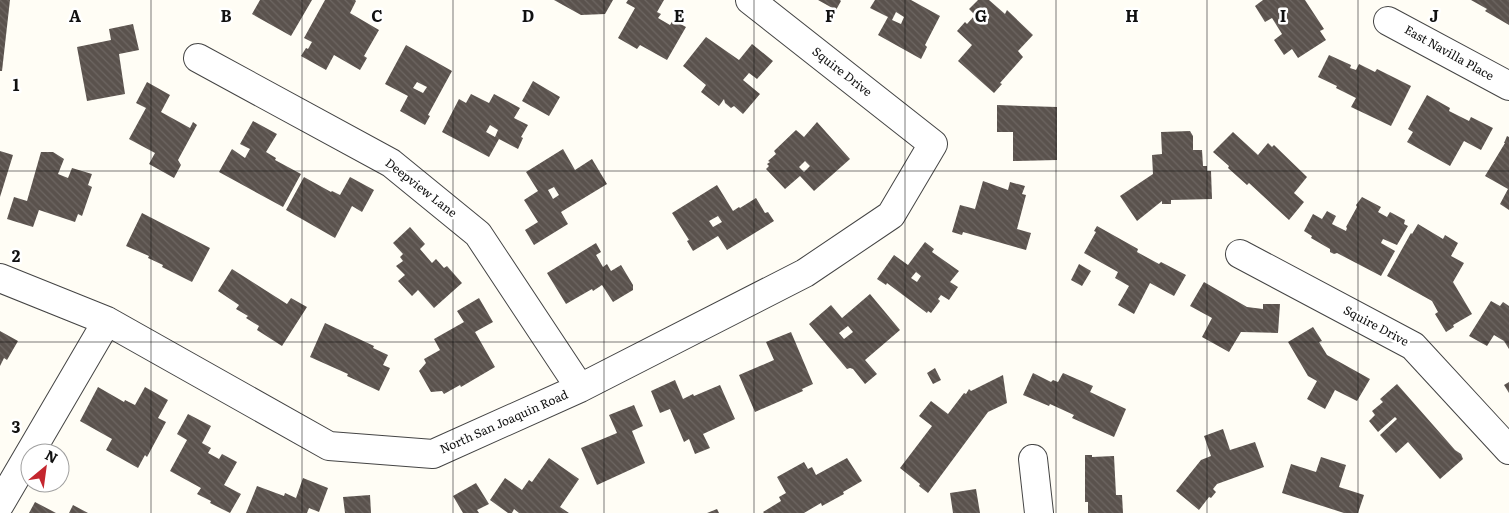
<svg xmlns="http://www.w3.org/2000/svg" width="1509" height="513" viewBox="0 0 1509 513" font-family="Literata,serif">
<defs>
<pattern id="building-back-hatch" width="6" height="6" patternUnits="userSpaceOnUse" patternTransform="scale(1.25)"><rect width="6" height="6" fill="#5a524d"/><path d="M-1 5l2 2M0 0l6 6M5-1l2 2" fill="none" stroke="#6d6662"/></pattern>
</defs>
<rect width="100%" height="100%" fill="#fffdf5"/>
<!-- building -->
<path fill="url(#building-back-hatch)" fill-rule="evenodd" d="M0 0H10L2 71H0Z
M260 0H312L291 36 252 14Z
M325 0H355L356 1 350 13 379 30 364 56 367 58 360 70 334 55 326 70 301 56 306 48 308 49 312 42 304 38Z
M554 0H613L605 14 581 15Z
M628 0H664L657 12 661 14 658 18 670 25 673 20 686 27 667 60 640 45 637 49 618 38 635 8 626 3Z
M818 0H840L841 1 836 10Z
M875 0H911L940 16 925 45 927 47 921 59 878 35 888 17 870 8ZM896 12 904 17 901 24 892 20Z
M978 0H989L1005 14 1007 10 1033 35 1018 51 1023 57 1000 83 1002 84 994 93 958 61 972 45 957 31 965 22 967 24 975 15 969 9Z
M1263 0H1305L1324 29 1320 31 1326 40 1298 58 1292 49 1284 55 1274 40 1282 34 1272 18 1265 22 1255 6Z
M1471 0H1509V25L1485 11 1487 9Z
M133 24 139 50 119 54 125 94 87 101 77 47 111 40 109 29Z
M706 37 739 60 752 44 773 61 757 79 749 73 743 80 760 94 743 114 734 106 731 108 725 103 724 99 719 106 701 92 706 85 683 66Z
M406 45 452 71 428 115 430 116 425 125 400 111 408 96 385 84ZM417 82 427 87 423 93 413 88Z
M1329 55 1351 65 1350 68 1356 70 1359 64 1375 72 1377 69 1411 86 1391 126 1351 107 1356 98 1336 88 1337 86 1318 77Z
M533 81 560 97 549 116 522 101Z
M147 82 170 95 161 112 190 128 193 122 197 125 178 160 181 165 174 178 149 164 155 153 129 139 146 108 136 103Z
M471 94 489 103 494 94 520 108 514 118 528 125 521 137 523 138 518 149 499 139 489 157 442 132 459 99 466 103ZM490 125 498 130 495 137 486 132Z
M1427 95 1450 108 1449 111 1469 121 1471 117 1493 128 1481 150 1464 141 1450 166 1407 142 1413 132 1408 129Z
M997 105 1057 107V160L1013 161V132H997Z
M253 121 277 134 266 152 276 158 275 160 301 174 283 207 219 172 232 149 245 158 250 149 240 144Z
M817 122 850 159 814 191 800 176 785 189 766 169 769 166 767 164 770 162 768 161 776 154 774 151 796 130 804 137ZM805 161 810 166 804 172 799 167Z
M1190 131 1193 136V150H1202L1203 166H1207V171H1211L1212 199 1171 200V204H1162V201L1137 221 1120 196 1153 174 1152 155 1162 154 1161 132Z
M1233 132 1258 155 1268 143 1272 147 1274 145 1307 177 1294 193 1304 202 1289 220 1249 183 1247 185 1228 168 1229 166 1213 152Z
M1507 136 1509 137V210L1500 204 1508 189 1485 176 1505 143H1504Z
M563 149 575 170 592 159 607 184 561 212 568 224 534 245 525 230 538 222 524 200 538 191 526 172ZM554 187 559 195 553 199 548 190Z
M0 151 13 155 0 197Z
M41 152H53L64 159 58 174 68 178 72 168 92 174 88 185 92 187 82 216 78 214 75 222 39 210 33 227 7 219 14 197 27 201Z
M304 177 331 192 332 191 340 195 350 177 374 190 362 212 352 206 335 238 286 210Z
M983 181 1008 190 1010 182 1025 186 1022 194 1026 195 1017 229 1031 233 1026 250 963 232 962 235 952 232 960 205 975 209Z
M717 185 733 211 739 207 740 208 756 198 765 213 768 212 774 221 727 250 718 236 693 251 687 241 689 240 672 213ZM718 216 722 222 713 227 709 221Z
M1362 197 1381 207 1378 212 1387 217 1390 212 1405 220 1404 224 1408 226 1397 245 1383 239 1381 243 1395 251 1381 276 1337 253 1334 254 1330 252V249L1311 238 1312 236 1304 231 1313 214 1322 219 1327 211 1336 216 1332 224 1346 231 1347 228 1346 227 1357 207 1356 205Z
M142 213 210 248 192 282 162 267 163 265 148 258 149 256 126 246Z
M1418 224 1443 239 1445 235 1458 243 1451 256 1464 263 1453 282 1472 314 1453 325 1454 327 1446 332 1435 314 1438 312 1432 301 1387 276 1411 233 1412 234Z
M1097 226 1138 249 1137 252 1159 264 1161 262 1186 275 1174 296 1150 283 1134 314 1118 305 1129 286 1115 278 1118 272 1084 253 1096 232 1094 231Z
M410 227 425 244 420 249 432 263 436 259 444 268 447 266 462 283 434 308 418 290 412 296 398 281 405 275 396 266 403 261 400 257 403 254 393 243Z
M925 242 934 249 932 252 959 271 950 282 958 287 949 300 941 295 938 299 940 301 931 313 928 311 927 313 887 283 886 285 877 279 894 255 908 265ZM916 272 921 276 917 282 911 278Z
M596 243 601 252 596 255 603 267 607 264 611 271 621 265 633 285V290L613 302 602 285 593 291 592 289 566 304 547 273Z
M1079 264 1091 271 1082 286 1071 280Z
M232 269 287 304 291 298 307 307 282 346 257 330 259 326 246 318 248 316 236 309 239 305 218 291Z
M1204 282 1247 307 1263 309V304H1280L1278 333 1241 332 1229 352 1202 337 1212 318 1190 306Z
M870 294 900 330 865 360 877 374 865 384 853 369 850 368 847 369 809 324 831 305 842 318ZM848 326 853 332 844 339 839 333Z
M479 298 493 322 475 332 495 367 461 387 460 385 444 394 442 391 431 392 419 371 426 363 424 359 440 350 434 339 464 322 457 311Z
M1491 301 1500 306 1503 302 1509 306V349L1504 341 1494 335 1487 346 1469 336Z
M325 323 374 346 373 348 388 355 383 365 390 368 379 391 347 376 348 374 310 357Z
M1313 327 1322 341 1319 342 1327 355 1370 379 1357 401 1335 390 1325 409 1307 399 1317 381 1308 376 1288 342Z
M0 331 18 341 7 360 4 358 0 366Z
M791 332 813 384 802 389 803 391 755 412 739 375 774 360 766 342Z
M935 368 941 380 933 384 927 373Z
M1033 373 1051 382 1053 380 1058 382 1063 373 1093 386 1090 392 1126 409 1114 437 1072 418 1074 415 1050 404 1049 406 1023 395Z
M1003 375 1007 403 988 412 928 493 919 486 920 484 900 468 932 426 919 416 931 401 948 414 964 393 966 394 969 389 971 391Z
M675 380 683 399 693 394 694 396 720 385 735 419 703 434 710 448 695 454 689 439 684 442 670 409 660 413 651 391Z
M1509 382V393L1504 385Z
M1397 384 1455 450 1461 454 1463 459 1440 479 1408 442 1396 453 1380 435 1397 419 1395 417 1378 432 1369 421 1375 415 1372 411 1383 402 1380 399Z
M98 387 124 402 125 400 135 405 145 387 168 400 158 418 166 422 147 457 145 455 138 468 106 450 112 439 80 421Z
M634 405 643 426 632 431 645 463 597 485 581 448 617 433 609 415Z
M188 414 211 426 202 443 211 448 208 453 219 459 222 454 237 462 224 485 241 494 230 513 210 503 211 501 197 494 201 488 170 471 187 440 177 434Z
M1223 429 1230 450 1255 442 1264 467 1217 484 1213 489 1216 492 1211 498 1209 497 1199 510 1176 491 1201 460 1211 456 1204 436Z
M1085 455H1092V457L1114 456 1116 495H1122L1123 513H1088V502H1085Z
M1321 457 1346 465 1339 487 1364 495 1358 513H1344L1282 493 1291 464 1316 472Z
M549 458 579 479 560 507 569 513H519L514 509 512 513H508L490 500 505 478 522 490 529 480 532 482Z
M847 458 862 481 843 492 844 494 822 506 821 503 804 513H764L763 512 781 501 779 497 786 493 777 477 804 462 808 469 812 467 816 475Z
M303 478 328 488 319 512 309 508 307 513H246L257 486 284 496 285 493 296 498Z
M476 483 489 504 477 510 479 513H463L453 496Z
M976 489 980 513H953L950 493Z
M370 495 371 513H345L343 497Z
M35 502 56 513H29Z
M73 505 88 513H69Z
M717 509 719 513H707Z"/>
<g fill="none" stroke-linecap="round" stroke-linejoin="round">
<!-- minor casing -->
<g stroke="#444" stroke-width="30">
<path id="minor" d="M1388 21 1509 86
M198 58 391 163 478 234 580 388
M1240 254 1413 346 1509 450
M0 278 107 321 329 446 433 454 580 388 805 273 891 215 933 144 750 0
M1033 459 1039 513
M0 504 107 321"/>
</g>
<!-- minor -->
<use href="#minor" stroke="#fff" stroke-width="28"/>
</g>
<!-- grid -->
<path fill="none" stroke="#111" stroke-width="1" stroke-opacity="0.55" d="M151 0V513M302 0V513M453 0V513M604 0V513M754 0V513M905 0V513M1056 0V513M1207 0V513M1358 0V513M0 171H1509M0 342H1509"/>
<g text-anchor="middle" stroke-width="5" stroke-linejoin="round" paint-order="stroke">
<!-- street labels -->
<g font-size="12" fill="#111" stroke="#fff">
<text transform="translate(1449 53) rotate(29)" y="4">East Navilla Place</text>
<text transform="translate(842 72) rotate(38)" y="4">Squire Drive</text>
<text transform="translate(421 188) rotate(38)" y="4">Deepview Lane</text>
<text transform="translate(1376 326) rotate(28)" y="4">Squire Drive</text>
<text transform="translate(504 422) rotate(-24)" y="4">North San Joaquin Road</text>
</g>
</g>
<g font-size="16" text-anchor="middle" font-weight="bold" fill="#111" stroke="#fff" stroke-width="5" stroke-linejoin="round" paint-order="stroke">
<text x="75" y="22">A</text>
<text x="226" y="22">B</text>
<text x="377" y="22">C</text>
<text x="528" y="22">D</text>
<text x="679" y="22">E</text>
<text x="830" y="22">F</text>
<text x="981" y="22">G</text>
<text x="1132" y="22">H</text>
<text x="1283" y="22">I</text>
<text x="1434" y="22">J</text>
<text x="16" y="91">1</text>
<text x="16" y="262">2</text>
<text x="16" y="433">3</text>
</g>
<!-- north arrow -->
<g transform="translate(45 468) rotate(29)"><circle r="24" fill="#ffffff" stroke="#a0a0a0"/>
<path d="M0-4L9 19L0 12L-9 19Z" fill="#c4262e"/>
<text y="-8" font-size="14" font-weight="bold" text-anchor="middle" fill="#111111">N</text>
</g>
</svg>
